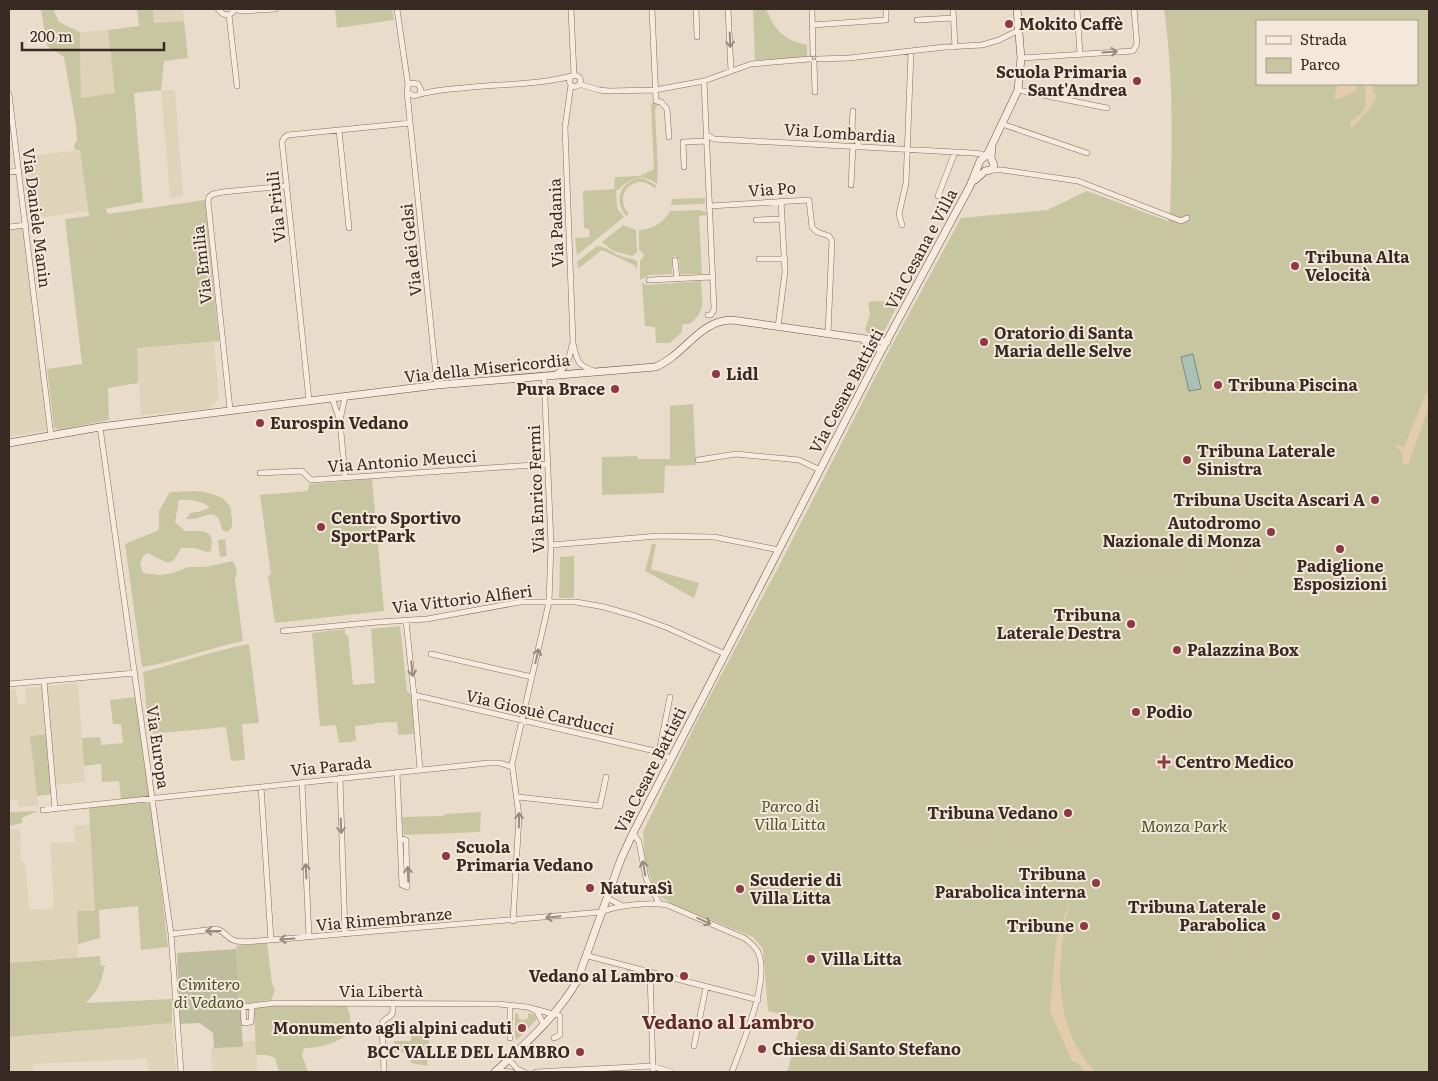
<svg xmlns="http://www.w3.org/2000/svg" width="1438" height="1081" viewBox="0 0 1438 1081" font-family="Literata,serif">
<rect width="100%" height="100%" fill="#eadccb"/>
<!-- farmland -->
<path fill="#dfd3b9" d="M153 9H183L184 21 154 23Z
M108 30 115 93 81 98V60L80 32Z
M161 90H175L183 196 170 198Z
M80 150 88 211 29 219 21 157Z
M25 228 49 430 9 437V230Z
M214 341 219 398 209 409 141 415 136 348Z
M78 683 85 782 55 785 47 686Z
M43 687 47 734 30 736 38 806 18 807 17 800 9 801V690L16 689 18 704 26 703 25 688Z
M91 824 95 911 77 912 78 958 9 963V830L20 829 21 859 26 866 29 910 54 908 50 843 75 842 74 826Z
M172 1023 176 1072H148L147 1059 33 1064V1072H9V1037Z
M256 1041 257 1072H212L211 1048 242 1047V1042Z"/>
<!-- green -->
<path fill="#c8c6a0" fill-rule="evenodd" d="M41 9H53L59 22 80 32 81 98 115 93 108 30 139 26 137 9H153L154 23 184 21 188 58 164 61 161 90 134 93 143 202 105 209 108 214 205 200 219 341 137 348 138 383 108 388 109 420 59 430 54 428 47 369 82 364 65 219 89 216 80 150H75L74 145 77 141 76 125 64 57 47 46Z
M335 9H392L394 20 337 28Z
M753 9H766C775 30 783 40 807 45V58L755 60Z
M1164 9H1429V1072H787L802 1018 768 1011 763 949 753 937 676 906 661 897 654 887 645 861 643 832 700 715 779 566 884 360 961 218 1047 210 1087 191 1168 221 1170 216C1172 145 1174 79 1164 9ZM1257 21H1417V84H1257Z
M653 103 658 104 655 110 658 172 657 184C642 172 630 178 618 190H616L617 208 624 217 577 255 575 238 590 237 589 229 584 228 583 191 615 189 614 185 615 177 640 176 654 169 651 104Z
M638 178 645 179 656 185 655 189C637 170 611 194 629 214L626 216C614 200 619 184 638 178Z
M705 198V203L701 204 671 205 672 199Z
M700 210 706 212 707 215 699 216 702 274H680L679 260 675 255 672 257V274L649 275 640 280V261L644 256 643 253 639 250V230C652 230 664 222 670 211Z
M623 225 636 230 637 252 632 256 613 251 602 242Z
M597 246C606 246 612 253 621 256 626 258 632 258 637 261V269L634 265 602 250 578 269 577 262Z
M701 281C702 303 707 308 690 324H683L681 333 670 343H656L655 327 645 326 642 283 648 285Z
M871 301 899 302 884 332 880 335 869 334 865 330 870 314 868 303Z
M693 404 696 465 665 466 664 493 602 495V457L637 456 638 459H670V406Z
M372 479 384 611 275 623 268 576 271 574 260 495 308 491 309 484Z
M195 491C206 492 225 495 230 507 231 510 231 515 232 518 233 524 232 529 227 532L222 530C218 501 201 522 186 519L190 513 202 511 210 507C200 501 192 499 179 500L175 522 185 531H203L210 535 212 540 211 551 207 552 194 548H181L174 560 168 563 147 553 143 556 140 565 143 573 160 575 173 573 188 567H205L233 561 237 570 235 580 243 641C208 648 176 662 142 667L125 544 159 530V511L170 492Z
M225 539 227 556 220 557 218 540Z
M652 544H656L651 569 699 583 694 598 645 571Z
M574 556V598H559L560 557Z
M400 626 407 691 412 695 414 734 398 735 397 722 375 723V724L355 726 356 741 339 743 336 725 320 726 312 633 345 629V635H348L353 685 375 683 371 629Z
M249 644 259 723 242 724 245 760 231 761 226 727 149 734 143 672C179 663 213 651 249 644Z
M136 697 150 797 121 800 119 781 102 782 101 764 84 766 82 738 100 737 101 745 123 743 121 724H113L110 700Z
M47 734 52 794 37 796 30 736Z
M151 800 168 947 141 950 138 906 99 910 100 938 78 944 77 911H95L89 807Z
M38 811 22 818V823L9 826V812Z
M481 812 480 832 404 835 402 817 444 816V814Z
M267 943 272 983 275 990 271 1000 240 1004 236 946Z
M100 956 101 966 105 965 101 981 96 991 86 1003 172 999V1023L9 1037V963Z
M626 968 645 973V984L625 983Z
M277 1005 347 1006 350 1016 351 1031C338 1043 322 1048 304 1048L302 1055 308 1072H279L275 1058 266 1055H256L254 1007Z
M518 1013 519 1019 525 1020 528 1018V1013L534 1014 537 1019 517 1040 515 1038V1014Z
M412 1029 430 1030 427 1066 411 1063 410 1053 394 1052V1041H411Z"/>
<!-- sand -->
<path fill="#e3ccac" d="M1338 84H1356L1357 91 1338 99 1334 98Z
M1365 84H1372L1373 91 1377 96 1371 108 1353 127H1349C1351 118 1357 118 1362 112 1367 105 1365 92 1365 84Z
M1426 393 1429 395V406L1408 465 1403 463 1402 453 1394 444 1404 447Z
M1070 900C1057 960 1050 1023 1095 1072H1086L1078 1063 1072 1061 1050 1011 1056 942Z"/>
<!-- cemetery -->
<path fill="#bebd9d" d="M236 949 243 1047 214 1048 213 1033 200 1023 180 1024 177 953Z"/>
<!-- water -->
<path fill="#abc0b6" stroke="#728e82" d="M1193 354 1201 389 1189 391 1181 357Z"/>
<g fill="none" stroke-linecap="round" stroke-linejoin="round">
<!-- street casing -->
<g stroke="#866f61" stroke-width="6">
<path id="street" d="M218 9 223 14 229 15 233 12 234 9
M234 9 242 11 275 9
M397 9 408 85
M571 9 574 75
M652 9 656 101 661 102 667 109 669 137
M696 9 697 37
M728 9 731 71
M812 9 813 54
M953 9 955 47
M1077 9 1080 54
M229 15 237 86
M917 20 953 18
M812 25 886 20V9
M1021 58 1133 51 1137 44 1134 9
M818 59 849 58 945 47 982 45 999 40 1019 30
M814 62 815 92
M569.5 81a5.5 5.5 0 1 1 11 0a5.5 5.5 0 1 1-11 0Z
M704 81 714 309 711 315H708
M579 84 599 90 609 91 655 90 704 81 751 64 810 59
M571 85 565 127 573 343C577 359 576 365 594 371
M1018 90 1107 108
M407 92 437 385
M9 94 51 436
M419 94 421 90 418 84 412 83 408 85 407 92 414 96C429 91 447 89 463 88 499 84 537 85 572 76
M853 111 852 128 859 146
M1002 124 1087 153
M339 130 349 228
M707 135 714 139 973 153 981 154 986 157
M684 167 683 142 707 141
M991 170H1002L1078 181 1181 221 1187 218
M9 172 19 171
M851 185 853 146
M938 196 955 152
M710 206 809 200 812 227 817 232 829 236 832 241 828 333
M756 220 782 219
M902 225 899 214 906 183 911 52
M9 227 26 225
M759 259H785
M675 260 677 279
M649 280 712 277
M778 327 785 272 781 201
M556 374C568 367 569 359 572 345
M332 398 340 421 345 477
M309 400 282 142 284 138 288 135 410 123
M230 409 208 202 209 197 213 194 223 192 286 186
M340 420 345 397
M100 427 171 934 181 1072
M698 460 736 454 799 460 820 470
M260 473 302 471 311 480 548 464
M551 545 658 536 714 537 779 550
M406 621 414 695 420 770
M283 631 378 622 427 619 520 602H576L604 607 635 616 668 628 725 654
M431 654 532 677
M44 681 55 809
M9 684 135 673
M414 695 659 752 671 759
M659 752 670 697
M397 772 402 885 407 887 406 840 400 838
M340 778 345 934
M302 782 309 937
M261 787 271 940
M518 797 600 806 606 777
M43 810 488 763H500L512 767
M633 833 639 842 646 878 659 903
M607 898 623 906
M513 921 519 816 512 764 549 602 551 545 544 375
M171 934 216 929C225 931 226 937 233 940 241 944 262 940 271 940L602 912C616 905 651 902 667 905L744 938C750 942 754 945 758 952 771 979 742 1044 732 1072
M588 956 758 1000
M650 972 653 1072
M510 1005V1038
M252 1006 251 1022 244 1023 243 1007 275 1003 499 1004 527 1007 553 1014
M532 1009 536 1010 544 1025
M554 1038 560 1035V1016L555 1013
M694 1046 706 987
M509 1059 517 1069 524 1072
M497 1071 512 1072
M384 1072 382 1023C389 1013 394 1021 393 1003
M536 1072 652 1066 671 1072"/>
</g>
<!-- secondary casing -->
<g stroke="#685044" stroke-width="8">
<path id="secondary" d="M975 180 985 171 991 170C996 165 993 164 991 158 991 155 992 150 992 147
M861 338 869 344 882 350
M9 443 100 427 437 385 655 367C684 356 699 320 732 320L887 342
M495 1072C525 1044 557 1016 577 981L621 859 633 833 876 361 970 186 980 161 988 153 1018 90 1021 58 1017 9"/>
</g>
<!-- street -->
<use href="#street" stroke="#f6ebde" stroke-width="5"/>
<!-- secondary -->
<use href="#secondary" stroke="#f6ebde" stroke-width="7"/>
</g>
<!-- one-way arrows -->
<defs><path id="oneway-shaft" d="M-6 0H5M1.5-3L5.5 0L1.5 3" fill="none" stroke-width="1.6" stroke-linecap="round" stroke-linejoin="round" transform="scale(1.25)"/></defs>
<g stroke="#978a80">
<use href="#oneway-shaft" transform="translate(730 40) rotate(88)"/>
<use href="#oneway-shaft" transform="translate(1110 52) rotate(-4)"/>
<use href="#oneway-shaft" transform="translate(537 656) rotate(-77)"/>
<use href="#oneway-shaft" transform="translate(412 669) rotate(84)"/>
<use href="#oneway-shaft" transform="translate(519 820) rotate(-89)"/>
<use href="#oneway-shaft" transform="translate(341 826) rotate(88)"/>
<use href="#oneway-shaft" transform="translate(644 868) rotate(-100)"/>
<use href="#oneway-shaft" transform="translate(306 871) rotate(-93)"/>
<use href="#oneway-shaft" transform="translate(408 874) rotate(-92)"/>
<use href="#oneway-shaft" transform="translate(553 917) rotate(174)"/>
<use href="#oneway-shaft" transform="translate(704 921) rotate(24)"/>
<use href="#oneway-shaft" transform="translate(213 931) rotate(180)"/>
<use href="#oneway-shaft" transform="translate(287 939) rotate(176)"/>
</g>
<!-- markers -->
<g fill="#8e3745" stroke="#f3e8da" stroke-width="2">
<circle cx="1009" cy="24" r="5"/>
<circle cx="1137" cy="81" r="5"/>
<circle cx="1295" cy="266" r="5"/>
<circle cx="984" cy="342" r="5"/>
<circle cx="716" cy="374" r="5"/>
<circle cx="1218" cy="385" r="5"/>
<circle cx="615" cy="389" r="5"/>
<circle cx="260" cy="423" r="5"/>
<circle cx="1187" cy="460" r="5"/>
<circle cx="1375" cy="500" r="5"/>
<circle cx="321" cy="527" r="5"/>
<circle cx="1271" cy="532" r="5"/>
<circle cx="1340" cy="549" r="5"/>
<circle cx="1131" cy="624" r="5"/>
<circle cx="1177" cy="650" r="5"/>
<circle cx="1136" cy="712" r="5"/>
<path d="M1161.5 754.5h5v5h5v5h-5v5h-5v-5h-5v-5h5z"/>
<circle cx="1068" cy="813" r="5"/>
<circle cx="446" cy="856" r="5"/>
<circle cx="1096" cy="883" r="5"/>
<circle cx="590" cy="888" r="5"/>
<circle cx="740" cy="889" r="5"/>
<circle cx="1276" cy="916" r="5"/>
<circle cx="1084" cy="926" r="5"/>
<circle cx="811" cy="959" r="5"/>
<circle cx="684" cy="976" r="5"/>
<circle cx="522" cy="1028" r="5"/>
<circle cx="762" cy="1049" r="5"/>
<circle cx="580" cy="1052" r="5"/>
</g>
<g text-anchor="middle" stroke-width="4" stroke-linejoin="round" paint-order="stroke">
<!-- poi labels -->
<g font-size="16" font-weight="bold" fill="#382a22" stroke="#f3e8da" text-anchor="start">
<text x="1019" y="30">Mokito Caffè</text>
<text x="1127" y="78" text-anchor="end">Scuola Primaria<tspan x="1127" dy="18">Sant'Andrea</tspan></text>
<text x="1305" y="263">Tribuna Alta<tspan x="1305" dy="18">Velocità</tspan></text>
<text x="994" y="339">Oratorio di Santa<tspan x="994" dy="18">Maria delle Selve</tspan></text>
<text x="726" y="380">Lidl</text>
<text x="1228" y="391">Tribuna Piscina</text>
<text x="605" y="395" text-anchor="end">Pura Brace</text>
<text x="270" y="429">Eurospin Vedano</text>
<text x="1197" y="457">Tribuna Laterale<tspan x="1197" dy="18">Sinistra</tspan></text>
<text x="1365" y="506" text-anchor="end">Tribuna Uscita Ascari A</text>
<text x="331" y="524">Centro Sportivo<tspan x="331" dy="18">SportPark</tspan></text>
<text x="1261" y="529" text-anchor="end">Autodromo<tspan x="1261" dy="18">Nazionale di Monza</tspan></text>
<text x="1340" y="572" text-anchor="middle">Padiglione<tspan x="1340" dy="18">Esposizioni</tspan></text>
<text x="1121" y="621" text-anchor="end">Tribuna<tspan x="1121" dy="18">Laterale Destra</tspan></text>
<text x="1187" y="656">Palazzina Box</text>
<text x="1146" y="718">Podio</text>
<text x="1175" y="768">Centro Medico</text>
<text x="1058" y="819" text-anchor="end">Tribuna Vedano</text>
<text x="456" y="853">Scuola<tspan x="456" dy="18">Primaria Vedano</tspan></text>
<text x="1086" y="880" text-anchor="end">Tribuna<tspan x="1086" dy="18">Parabolica interna</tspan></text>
<text x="750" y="886">Scuderie di<tspan x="750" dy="18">Villa Litta</tspan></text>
<text x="600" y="894">NaturaSì</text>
<text x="1266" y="913" text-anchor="end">Tribuna Laterale<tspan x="1266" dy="18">Parabolica</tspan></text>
<text x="1074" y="932" text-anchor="end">Tribune</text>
<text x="821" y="965">Villa Litta</text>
<text x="674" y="982" text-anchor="end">Vedano al Lambro</text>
<text x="512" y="1034" text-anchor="end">Monumento agli alpini caduti</text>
<text x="772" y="1055">Chiesa di Santo Stefano</text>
<text x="570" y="1058" text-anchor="end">BCC VALLE DEL LAMBRO</text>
</g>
<!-- street labels -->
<g font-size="16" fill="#382a22" stroke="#f3e8da">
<text transform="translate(840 133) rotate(4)" y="6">Via Lombardia</text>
<text transform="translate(772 189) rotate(-4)" y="6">Via Po</text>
<text transform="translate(276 207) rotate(-96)" y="6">Via Friuli</text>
<text transform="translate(37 218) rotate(83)" y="6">Via Daniele Manin</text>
<text transform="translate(556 223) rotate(-92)" y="6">Via Padania</text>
<text transform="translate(921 249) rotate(-62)" y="6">Via Cesana e Villa</text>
<text transform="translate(411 250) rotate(-96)" y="6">Via dei Gelsi</text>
<text transform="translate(202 265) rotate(-96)" y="6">Via Emilia</text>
<text transform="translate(487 368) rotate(-6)" y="6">Via della Misericordia</text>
<text transform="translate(846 391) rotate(-62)" y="6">Via Cesare Battisti</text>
<text transform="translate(402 461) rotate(-4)" y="6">Via Antonio Meucci</text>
<text transform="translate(536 489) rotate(-92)" y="6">Via Enrico Fermi</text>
<text transform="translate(462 599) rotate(-7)" y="6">Via Vittorio Alfieri</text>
<text transform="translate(540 712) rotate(13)" y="6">Via Giosuè Carducci</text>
<text transform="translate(158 747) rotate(82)" y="6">Via Europa</text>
<text transform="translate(331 766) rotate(-6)" y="6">Via Parada</text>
<text transform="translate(650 770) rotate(-63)" y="6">Via Cesare Battisti</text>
<text transform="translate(384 919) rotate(-5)" y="6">Via Rimembranze</text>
<text x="381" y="997">Via Libertà</text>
</g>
<!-- park labels -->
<g font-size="16" font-style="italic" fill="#4e522b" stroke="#f3e8da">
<text x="790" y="812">Parco di<tspan x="790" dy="18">Villa Litta</tspan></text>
<text x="1184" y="832">Monza Park</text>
<text x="209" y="990">Cimitero<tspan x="209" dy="18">di Vedano</tspan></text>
</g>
<!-- quarter labels -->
<g font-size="19" font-weight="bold" fill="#602a26" stroke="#f3e8da">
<text x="728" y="1029">Vedano al Lambro</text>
</g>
</g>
<!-- border -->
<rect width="1438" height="1081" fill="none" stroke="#382a22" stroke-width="20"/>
<!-- legend -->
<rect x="1256" y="20" width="162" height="65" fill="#f3e8da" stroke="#a89c90"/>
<rect x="1266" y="36" width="25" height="8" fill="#f6ebde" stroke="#a89c90"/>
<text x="1300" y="45" font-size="15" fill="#382a22">Strada</text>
<rect x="1266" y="58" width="25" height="15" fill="#c8c6a0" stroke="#a89c90"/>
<text x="1300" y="70" font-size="15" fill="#382a22">Parco</text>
<!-- scale -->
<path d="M22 42v8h142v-8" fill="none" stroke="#382a22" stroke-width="2.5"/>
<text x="30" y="42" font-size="15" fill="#382a22" stroke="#f3e8da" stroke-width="4" paint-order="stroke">200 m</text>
</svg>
